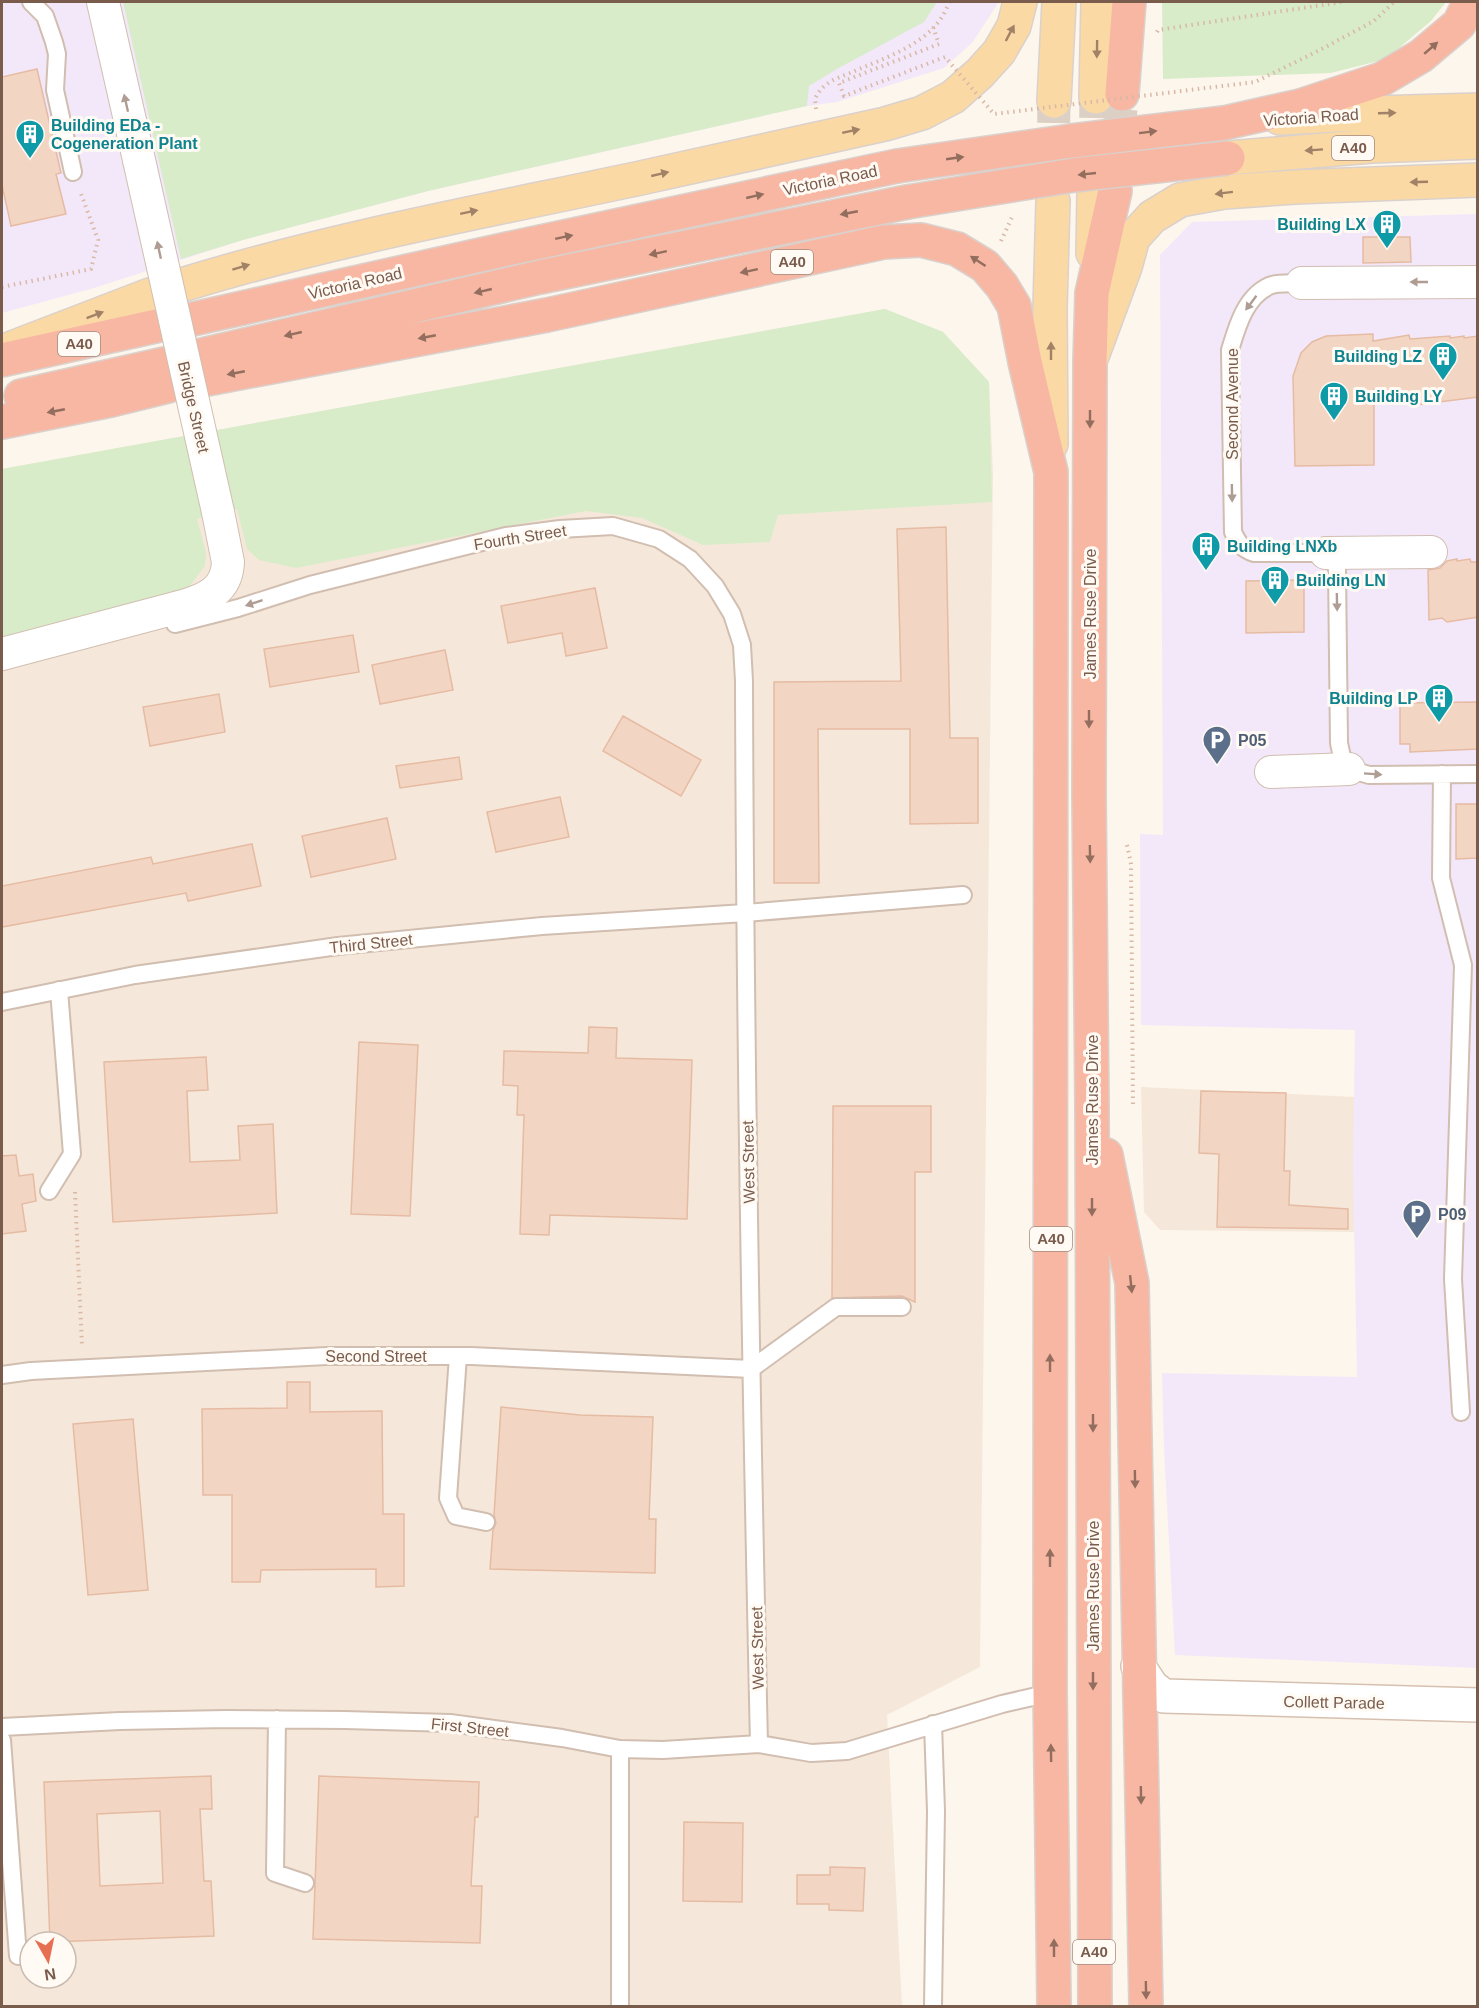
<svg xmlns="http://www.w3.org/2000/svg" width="1479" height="2008" viewBox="0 0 1479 2008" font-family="Helvetica,sans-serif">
<rect width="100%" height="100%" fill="#fdf6ec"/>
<!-- residential -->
<path fill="#f5e8da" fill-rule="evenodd" d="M885 309 943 332 989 382 993 473 980 1667 887 1715 902 2006H2V469ZM30 1942H66V1978H30Z
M1141 1087 1356 1097 1354 1232 1160 1230 1144 1212Z"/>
<!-- education -->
<path fill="#f3e8fa" d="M2 2H999L972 43 944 68 837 102 807 106 428 191 243 240 94 288 2 313Z
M1477 214V1668L1175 1655 1164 1448 1162 1373 1357 1377 1353 1166 1355 1030 1141 1025 1140 834 1163 835 1160 255 1192 222Z"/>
<!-- green -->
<path fill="#d8ecc9" d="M123 2H937L924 22 837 69 809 86 807 106 428 191 243 240 181 259Z
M1162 2H1446L1431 21 1386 59 1331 73 1163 79Z
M885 309 943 332 989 382 992 502 778 515 770 542 703 545 642 518 586 511 296 568 259 560 247 549 237 509 197 519 206 552 205 566 182 596 2 639V469Z"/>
<!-- building -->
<path fill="#f3d5c3" stroke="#e6bba3" stroke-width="1.5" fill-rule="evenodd" d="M37 69 61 173 56 174 66 214 11 226 2 185V77Z
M1363 237H1410L1411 262 1363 263Z
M1373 334V341L1409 335 1410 339 1450 336V338L1464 336V338L1478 336V397L1415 405 1374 389V465L1295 466 1293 376 1301 353 1312 342 1326 336Z
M946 527 950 738H978V823L910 824V729H818L819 883H774V682L901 681 897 529Z
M1457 559V561L1470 559 1471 562H1478V617L1447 622 1442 618 1429 620 1428 570 1440 568 1447 561Z
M1304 580V632L1246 633V581Z
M595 588 607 648 566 656 562 633 508 643 501 606Z
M353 635 359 672 270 687 264 649Z
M445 650 453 690 380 704 372 665Z
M219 694 225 732 150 746 143 707Z
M1478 702V749L1410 752V744H1400V703Z
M623 716 701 760 681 796 603 751Z
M459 757 462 779 400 788 396 766Z
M560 797 569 837 496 852 487 812Z
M1456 804H1478V858L1456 859Z
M387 818 396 859 311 877 302 836Z
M252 844 261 886 188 901 186 893 2 927V886L151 857 153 864Z
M589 1027 617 1028 616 1058 692 1060 687 1219 550 1215 549 1235 520 1234 524 1115H517L518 1086 503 1085 504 1051 588 1053Z
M359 1042 418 1045 410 1216 351 1214Z
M206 1057 208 1090 187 1091 190 1162 240 1160 238 1126 273 1124 277 1213 113 1222 104 1062Z
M1201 1091 1286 1093 1284 1171H1290L1289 1205 1348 1209V1229L1217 1227 1219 1154 1199 1153Z
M833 1106H931V1172H915V1302L902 1296 832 1298Z
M16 1155 19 1176 33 1174 36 1201 22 1204 26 1231 2 1234V1156Z
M287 1382H310V1412L382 1411 383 1514H404V1586L376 1587V1569L261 1570 260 1582H232V1495H203L202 1409 287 1408Z
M501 1407 580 1415 653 1417 649 1519H656L655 1573 490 1569 493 1530 496 1523 494 1515Z
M133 1419 148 1590 88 1595 73 1424Z
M211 1776 212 1809H200L204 1881H211L214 1936 50 1942 44 1782ZM160 1811 163 1883 100 1886 97 1814Z
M319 1776 479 1782 478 1817H475L471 1886H482L480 1943 313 1939Z
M684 1822 743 1823 742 1902 683 1901Z
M830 1867 865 1868 863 1911 829 1910V1904H797V1875H830Z"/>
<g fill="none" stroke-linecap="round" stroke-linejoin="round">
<!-- primary-tunnel -->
<path stroke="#dcd0c4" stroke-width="33" stroke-dasharray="33 16" stroke-linecap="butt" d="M1095 167 1096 97
M1053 172 1054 101"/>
<!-- highway-tunnel -->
<path stroke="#dcd0c4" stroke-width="33" stroke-dasharray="33 16" stroke-linecap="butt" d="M1115 191 1122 94"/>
<!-- lane casing -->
<g stroke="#d1beb0" stroke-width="20">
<path id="lane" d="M31 2 45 16 54 42 57 54 55 90 73 172
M1302 283C1292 284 1277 282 1269 286 1245 297 1237 327 1230 350L1233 532C1238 543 1242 549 1254 553H1326L1334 560 1337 569 1339 743 1342 757 1349 769 1369 775 1478 774
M175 624 238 608 310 585 506 536 560 529 613 526 659 539 690 559 715 586 732 614 742 645 744 681C745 1036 751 1390 759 1744
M1442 774 1441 878 1463 965 1453 1279 1461 1412
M2 1002 135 975 338 946 542 926 745 913 963 895
M49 1191 72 1154 59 990
M458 1356 448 1498 456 1516 486 1522
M2 1375 31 1371 327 1356H471L751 1369 836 1307H902
M277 1719 275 1873 305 1883
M2 1727 120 1721 226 1719 345 1720 450 1723 562 1738 620 1749 663 1750 759 1744 811 1753 847 1751 1002 1704 1050 1693
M2 1740 18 1956
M620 2006V1749
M933 2006 936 1811 933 1724"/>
</g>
<!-- street casing -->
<g stroke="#d1beb0" stroke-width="34">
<path id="street" d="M103 2 139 160
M1302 283 1478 282
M1326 553 1431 552
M2 654 183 606C207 599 227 590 228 562L218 512
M1271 772 1349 769"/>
</g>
<!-- secondary casing -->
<g stroke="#d6c0b0" stroke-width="36">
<path id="secondary" d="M1138 1666 1152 1687 1164 1696 1478 1705"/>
</g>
<!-- primary casing -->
<g stroke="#dad1cd" stroke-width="36">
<path id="primary" d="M1096 97 1098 2
M1054 101 1059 2
M1280 118 1375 113 1478 110
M1228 158 1372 146 1478 142
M1093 253 1094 194
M185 284C336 238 491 210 645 177 725 160 805 141 885 124L922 113 953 97 980 73 999 52 1014 26 1020 2
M12 348 150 295
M1092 356 1125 267 1133 238 1152 217 1180 200 1224 192 1295 187 1478 180
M1051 444 1050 308 1053 201"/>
</g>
<!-- highway casing -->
<g stroke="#dad1cd" stroke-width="36">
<path id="highway" d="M1122 94 1129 2
M1224 123 1300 106 1382 79 1421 56 1459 24 1470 2
M193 319 507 249 897 166
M202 355 540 277 907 202
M2 360 156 326
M207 379 547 315 884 242 921 240 957 249 985 266 1002 286 1014 306 1025 362 1051 472 1050 1693 1054 2006
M21 396 164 364
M2 422 111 400 168 386
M1106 1155 1132 1283 1146 2006
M1095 2006 1092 1107 1089 796 1090 361 1092 293 1115 191"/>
</g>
<!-- path -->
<path stroke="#d9b8a5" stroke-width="4" stroke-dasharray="1.5 4.5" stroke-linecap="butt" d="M933 27 939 44
M1157 32 1158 30 1342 2
M816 109 815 99C822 83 835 79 850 73 886 57 936 43 949 2
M1001 241 1013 215
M2 287 91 269 98 240 80 191
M1127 845 1131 864 1133 1107
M75 1192 82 1346"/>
<!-- lane -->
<use href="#lane" stroke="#fff" stroke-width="16"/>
<!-- street -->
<use href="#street" stroke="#fff" stroke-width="32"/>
<!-- secondary -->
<use href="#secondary" stroke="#fff" stroke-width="33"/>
<!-- primary -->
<use href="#primary" stroke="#fbd9a5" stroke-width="33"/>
<!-- highway -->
<use href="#highway" stroke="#f7b7a3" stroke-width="33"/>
<!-- street-bridge casing -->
<g stroke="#d1beb0" stroke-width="34" stroke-linecap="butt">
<path id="street-bridge" d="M139 160 218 512"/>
</g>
<!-- highway-bridge casing -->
<g stroke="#dad1cd" stroke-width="36" stroke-linecap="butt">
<path id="highway-bridge" d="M897 166 1071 141 1224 123
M907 202 1074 175 1228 158"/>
</g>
<!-- path-bridge -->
<path stroke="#d9b8a5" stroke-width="4" stroke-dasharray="1.5 4.5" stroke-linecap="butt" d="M939 44 839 83 844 96 945 57 994 114 1255 82 1318 51 1374 21 1394 2"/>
<!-- street-bridge -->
<use href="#street-bridge" stroke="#fff" stroke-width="32"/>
<!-- highway-bridge -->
<use href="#highway-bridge" stroke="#f7b7a3" stroke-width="33"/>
</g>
<!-- one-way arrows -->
<defs><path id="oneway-solid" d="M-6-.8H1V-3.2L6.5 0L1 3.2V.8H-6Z" transform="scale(1.5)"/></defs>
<g fill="#a18267">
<use href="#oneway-solid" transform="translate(1010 33) rotate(-62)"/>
<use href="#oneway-solid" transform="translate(1097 49) rotate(91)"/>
<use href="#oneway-solid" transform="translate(1387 113) rotate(-2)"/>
<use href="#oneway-solid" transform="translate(851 131) rotate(-12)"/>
<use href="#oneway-solid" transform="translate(1314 150) rotate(176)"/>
<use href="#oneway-solid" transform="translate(660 174) rotate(-13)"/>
<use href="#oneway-solid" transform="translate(1419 182) rotate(178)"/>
<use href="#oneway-solid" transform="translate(1224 193) rotate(173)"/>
<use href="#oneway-solid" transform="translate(469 212) rotate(-12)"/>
<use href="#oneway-solid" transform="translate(241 267) rotate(-17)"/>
<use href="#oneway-solid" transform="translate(95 315) rotate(-21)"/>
<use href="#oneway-solid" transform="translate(1051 351) rotate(-90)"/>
</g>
<g fill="#936e5e">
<use href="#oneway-solid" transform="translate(1431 48) rotate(-41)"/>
<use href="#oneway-solid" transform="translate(1148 132) rotate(-7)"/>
<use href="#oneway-solid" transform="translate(955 158) rotate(-8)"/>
<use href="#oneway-solid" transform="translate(1087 174) rotate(174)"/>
<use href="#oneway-solid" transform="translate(755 196) rotate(-13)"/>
<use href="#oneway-solid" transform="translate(849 213) rotate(169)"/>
<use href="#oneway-solid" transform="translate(564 237) rotate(-12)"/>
<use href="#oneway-solid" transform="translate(658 253) rotate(168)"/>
<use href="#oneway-solid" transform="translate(978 261) rotate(-147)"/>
<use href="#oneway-solid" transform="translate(749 271) rotate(168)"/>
<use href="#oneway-solid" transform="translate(483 291) rotate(167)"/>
<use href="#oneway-solid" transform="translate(293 334) rotate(167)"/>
<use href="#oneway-solid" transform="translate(427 337) rotate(169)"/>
<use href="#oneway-solid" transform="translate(236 373) rotate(169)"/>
<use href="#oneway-solid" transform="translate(56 411) rotate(169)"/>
<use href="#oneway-solid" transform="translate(1090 419) rotate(90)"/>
<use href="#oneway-solid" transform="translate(1089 719) rotate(90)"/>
<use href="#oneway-solid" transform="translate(1090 854) rotate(89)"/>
<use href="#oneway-solid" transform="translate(1092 1207) rotate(90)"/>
<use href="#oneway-solid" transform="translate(1131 1284) rotate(84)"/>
<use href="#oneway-solid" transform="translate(1050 1363) rotate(-90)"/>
<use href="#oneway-solid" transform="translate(1093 1423) rotate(90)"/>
<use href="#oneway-solid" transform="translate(1135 1479) rotate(89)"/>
<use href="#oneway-solid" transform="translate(1050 1558) rotate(-90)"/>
<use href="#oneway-solid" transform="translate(1093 1681) rotate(90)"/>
<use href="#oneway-solid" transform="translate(1051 1753) rotate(-91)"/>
<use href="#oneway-solid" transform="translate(1141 1795) rotate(89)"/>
<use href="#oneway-solid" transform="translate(1054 1948) rotate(-90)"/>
<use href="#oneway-solid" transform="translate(1146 1990) rotate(89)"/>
</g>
<g fill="#af9d94">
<use href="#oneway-solid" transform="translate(126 103) rotate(-103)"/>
<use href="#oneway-solid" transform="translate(159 250) rotate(-102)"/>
<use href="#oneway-solid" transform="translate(1419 282) rotate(180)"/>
<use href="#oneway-solid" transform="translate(1251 303) rotate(127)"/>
<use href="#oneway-solid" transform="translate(1232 493) rotate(89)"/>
<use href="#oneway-solid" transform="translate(1337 602) rotate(89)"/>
<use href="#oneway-solid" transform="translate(254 603) rotate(162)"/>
<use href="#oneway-solid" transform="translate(1373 774) rotate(4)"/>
</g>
<!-- icons -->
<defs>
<g id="building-pin" transform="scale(1.5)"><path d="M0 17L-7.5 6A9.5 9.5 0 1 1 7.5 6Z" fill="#0f9aa8" stroke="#fffaf3"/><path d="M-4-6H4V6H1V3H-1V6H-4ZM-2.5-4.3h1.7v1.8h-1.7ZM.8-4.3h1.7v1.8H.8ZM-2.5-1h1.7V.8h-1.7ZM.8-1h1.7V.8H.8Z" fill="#fff"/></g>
<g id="parking-pin" transform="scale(1.5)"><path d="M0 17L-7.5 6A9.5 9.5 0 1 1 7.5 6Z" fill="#5c6f8a" stroke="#fffaf3"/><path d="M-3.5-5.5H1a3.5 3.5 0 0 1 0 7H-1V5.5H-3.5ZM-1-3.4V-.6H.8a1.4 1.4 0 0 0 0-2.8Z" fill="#fff"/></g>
</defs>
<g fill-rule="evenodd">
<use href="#building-pin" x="30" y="134"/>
<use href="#building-pin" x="1387" y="224"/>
<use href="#building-pin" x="1443" y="356"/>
<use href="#building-pin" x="1334" y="396"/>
<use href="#building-pin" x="1206" y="546"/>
<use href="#building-pin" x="1275" y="580"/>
<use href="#building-pin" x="1439" y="698"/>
<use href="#parking-pin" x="1217" y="740"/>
<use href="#parking-pin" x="1417" y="1214"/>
</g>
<g text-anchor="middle" stroke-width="6" stroke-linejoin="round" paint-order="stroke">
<!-- shield labels -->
<g fill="#fffaf3" stroke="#a28b7f" stroke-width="1.5">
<rect x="1332" y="136" width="42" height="24" rx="4.5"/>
<rect x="771" y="250" width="42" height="24" rx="4.5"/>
<rect x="58" y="332" width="42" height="24" rx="4.5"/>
<rect x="1030" y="1227" width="42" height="24" rx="4.5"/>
<rect x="1073" y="1940" width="42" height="24" rx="4.5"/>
</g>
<g font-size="15" font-weight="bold" fill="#7a5c4d">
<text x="1353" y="153">A40</text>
<text x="792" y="267">A40</text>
<text x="79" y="349">A40</text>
<text x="1051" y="1244">A40</text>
<text x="1094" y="1957">A40</text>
</g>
<!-- street labels -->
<g font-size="16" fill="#7a5c4d" stroke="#fffaf3">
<text transform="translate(1311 117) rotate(-4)" y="6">Victoria Road</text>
<text transform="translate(830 180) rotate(-12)" y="6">Victoria Road</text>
<text transform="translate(355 283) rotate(-13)" y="6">Victoria Road</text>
<text transform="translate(1232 404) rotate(-90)" y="6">Second Avenue</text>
<text transform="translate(194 407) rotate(77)" y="6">Bridge Street</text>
<text transform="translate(520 537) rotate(-9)" y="6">Fourth Street</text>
<text transform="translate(1090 614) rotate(-90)" y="6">James Ruse Drive</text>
<text transform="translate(371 943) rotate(-6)" y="6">Third Street</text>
<text transform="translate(1092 1100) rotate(-90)" y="6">James Ruse Drive</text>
<text transform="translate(748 1162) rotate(-91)" y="6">West Street</text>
<text x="376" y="1362">Second Street</text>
<text transform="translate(1093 1586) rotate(-90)" y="6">James Ruse Drive</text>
<text transform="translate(757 1648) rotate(-91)" y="6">West Street</text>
<text transform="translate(1334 1702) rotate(1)" y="6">Collett Parade</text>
<text transform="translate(470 1727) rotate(6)" y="6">First Street</text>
</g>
<!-- culture labels -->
<g font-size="16" font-weight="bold" fill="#0d838f" stroke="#fffaf3" text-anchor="start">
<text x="51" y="131">Building EDa -<tspan x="51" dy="18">Cogeneration Plant</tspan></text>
<text x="1366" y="230" text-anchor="end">Building LX</text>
<text x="1422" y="362" text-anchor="end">Building LZ</text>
<text x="1355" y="402">Building LY</text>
<text x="1227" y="552">Building LNXb</text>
<text x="1296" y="586">Building LN</text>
<text x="1418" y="704" text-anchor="end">Building LP</text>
</g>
<!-- service labels -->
<g font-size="16" font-weight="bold" fill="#4e5e75" stroke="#fffaf3" text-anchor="start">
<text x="1238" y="746">P05</text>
<text x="1438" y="1220">P09</text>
</g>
</g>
<!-- border -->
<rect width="1479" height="2008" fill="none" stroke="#7a5c4d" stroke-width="6"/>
<!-- north arrow -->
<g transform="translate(48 1960) rotate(171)"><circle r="28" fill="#fffaf3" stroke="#cabbb1" stroke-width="1.5"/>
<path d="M0-4.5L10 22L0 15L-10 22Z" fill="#e76f51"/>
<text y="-9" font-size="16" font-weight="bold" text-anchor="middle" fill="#7a5c4d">N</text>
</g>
</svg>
